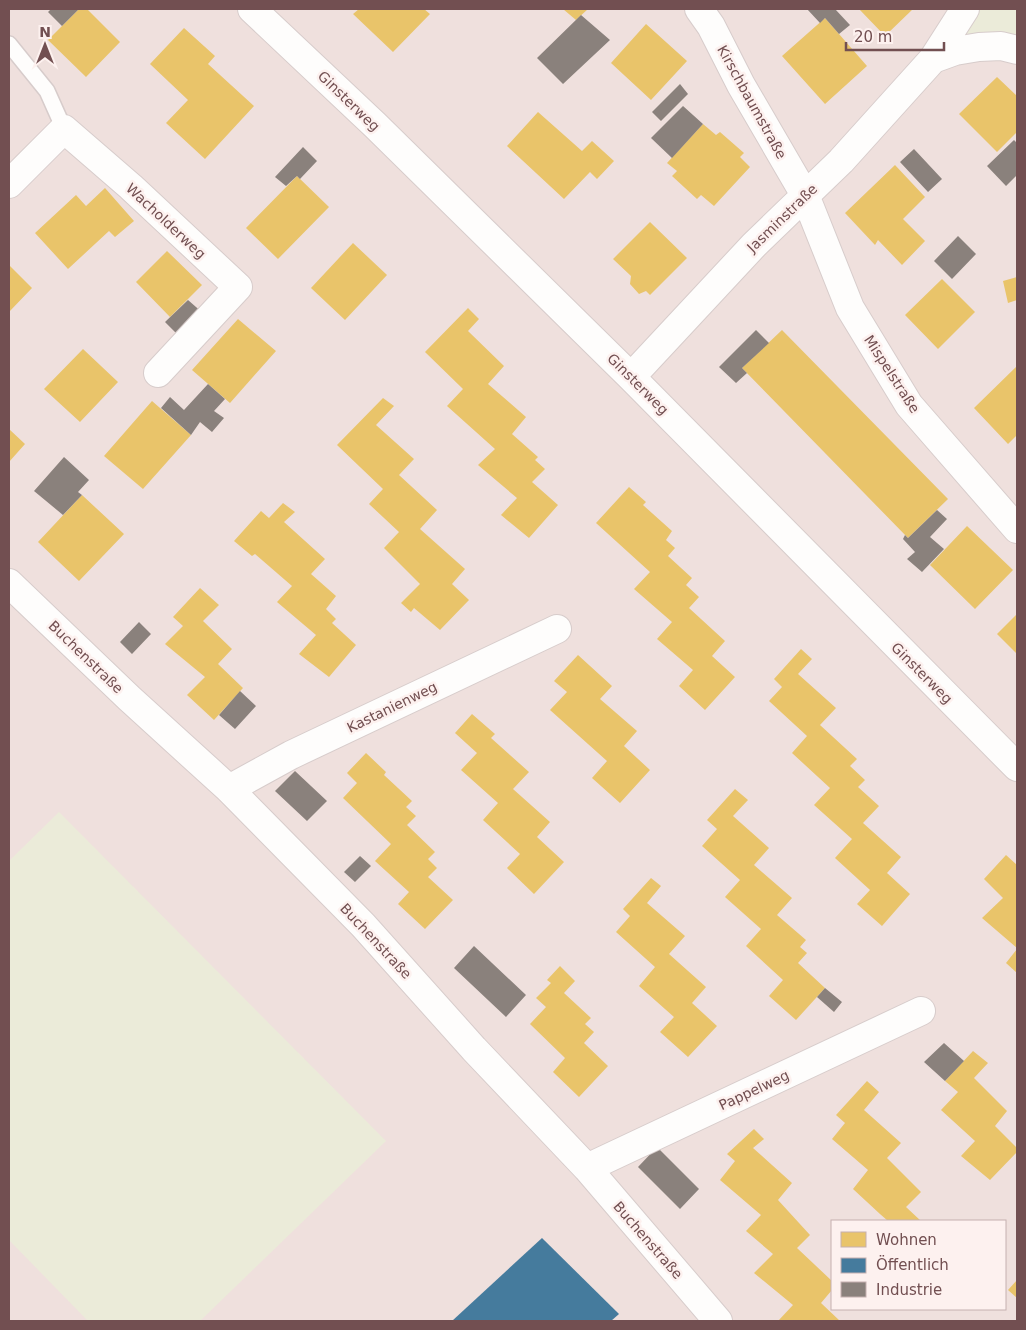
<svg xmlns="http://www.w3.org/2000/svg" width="1026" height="1330" viewBox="0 0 1026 1330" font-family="'DejaVu Sans',sans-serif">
<rect width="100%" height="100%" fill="#f6efed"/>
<!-- residential -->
<path fill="#efe0dd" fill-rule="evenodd" d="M9 9H1017V1321H9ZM832 1221H1005V1309H832Z"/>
<!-- green -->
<path fill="#ebebd9" d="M965 9H1017V50L955 51Z
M59 812 386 1141 200 1321H88L9 1240V861Z"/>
<!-- homes -->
<path fill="#e9c46a" d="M79 9H87L120 42 86 77 48 40Z
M359 9H424L430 14 393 52 353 14Z
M563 9H588L576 20Z
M859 9H913L885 36Z
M825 18 867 66 825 104 782 56Z
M646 24 687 61 651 100 611 63Z
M184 28 215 56 208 64 254 106 205 159 166 123 188 100 150 64Z
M997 77 1017 96V132L997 152 959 114Z
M538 112 582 151 592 141 614 161 597 179 590 172 564 199 507 146Z
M703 124 716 135 720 132 744 153 740 157 750 167 714 206 701 195 697 199 672 176 677 171 667 163Z
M895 165 925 197 903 219 925 241 902 265 878 240 875 245 845 213Z
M297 176 329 207 278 259 246 228Z
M105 188 134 221 115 237 109 231 68 269 35 233 76 195 86 206Z
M650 222 687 258 650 295 646 291 639 294 630 284 631 276 613 259Z
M353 243 387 275 345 320 311 288Z
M167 251 202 285 170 317 136 282Z
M9 265 32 288 9 312Z
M1017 277V300L1008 303 1003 281Z
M942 279 975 312 938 349 905 315Z
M468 308 479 319 468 331 504 366 488 384 526 417 512 434 538 457 535 460 545 469 532 482 558 505 529 538 501 515 517 498 478 465 495 449 447 406 463 389 425 352Z
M238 319 276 351 230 403 192 370Z
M782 330 948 499 908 538 742 368Z
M83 349 118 382 80 422 44 389Z
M1017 366V435L1008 444 974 408Z
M383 398 394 406 376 425 414 459 399 475 437 510 420 529 465 569 452 584 469 600 440 630 414 608 411 612 401 603 420 584 384 548 399 532 369 504 383 489 337 445Z
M152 401 191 435 143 489 104 456Z
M9 429 25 444 9 462Z
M629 487 646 502 643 505 672 531 666 540 675 548 668 556 692 578 686 585 699 597 689 608 725 641 712 656 735 677 705 710 679 686 693 670 657 639 672 622 634 589 650 572 596 523Z
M82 495 124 534 79 581 38 542Z
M283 503 295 512 284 522 325 559 311 574 336 596 326 609 336 619 332 623 356 645 329 677 299 654 316 635 277 602 292 586 255 554 252 556 234 541 261 511 269 518Z
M967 526 1013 570 975 609 930 565Z
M200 588 219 605 203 621 232 649 218 664 243 688 214 720 187 695 205 677 165 644 183 626 173 617Z
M1017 614V654L997 634Z
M801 649 812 659 798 674 836 708 820 725 857 759 850 766 865 780 858 787 879 806 863 823 901 857 887 873 910 894 882 926 857 904 870 890 835 858 852 839 814 805 830 788 792 753 807 736 769 701 782 687 774 679Z
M578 655 612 686 600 699 637 731 624 746 650 770 620 803 592 778 607 761 550 710 567 692 554 681Z
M472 714 495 734 491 738 529 772 513 789 550 822 537 837 564 862 534 894 507 868 520 854 483 820 498 803 461 770 477 753 455 733Z
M366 753 386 772 384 775 412 801 406 807 416 816 407 825 435 852 428 859 437 868 428 877 453 900 425 929 398 904 409 892 375 861 391 844 343 798 357 783 347 773Z
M735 789 748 800 733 816 769 848 754 865 792 898 777 915 806 940 800 947 807 953 798 963 825 988 796 1020 769 996 783 980 746 946 761 929 725 897 740 880 702 846 717 829 707 820Z
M1006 855 1017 865V948L982 918 1003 898 984 879Z
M651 878 661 886 647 903 685 936 669 954 706 987 692 1003 717 1026 688 1057 660 1032 674 1017 639 986 655 967 616 932 630 916 623 909Z
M1017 949V973L1006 963Z
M560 966 575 981 564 993 591 1018 585 1024 594 1032 584 1043 608 1066 579 1097 553 1072 565 1058 530 1024 546 1007 536 998 551 983 547 980Z
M973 1051 988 1063 974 1078 1007 1111 995 1126 1017 1148V1152L990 1180 961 1156 975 1141 941 1110 958 1092 945 1081Z
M867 1081 879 1092 864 1110 901 1143 887 1158 921 1192 906 1207 921 1221H888L880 1214 853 1189 868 1170 832 1139 845 1123 836 1115Z
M754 1129 764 1139 753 1148 792 1183 778 1200 810 1235 797 1248 832 1281V1290L821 1303 840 1321H778L793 1305 754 1273 773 1254 746 1231 761 1215 720 1180 735 1161 727 1154Z
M1017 1280V1298L1008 1290Z"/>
<!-- public -->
<path fill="#457b9d" d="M542 1238 619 1314 611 1321H452Z"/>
<!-- industry -->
<path fill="#8a817c" d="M51 9H79L62 26 48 12Z
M807 9H835L850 25 839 34 825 18 820 23Z
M581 15 610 40 563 84 537 58Z
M680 84 688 94 661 121 652 112Z
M683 106 703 124 672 158 651 138Z
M1014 140 1017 143V175L1006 186 987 166Z
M303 147 317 161 300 179 297 176 286 186 275 177Z
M914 149 942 179 928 192 900 162Z
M958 236 976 254 952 279 934 261Z
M188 300 204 314 180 337 165 322Z
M756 330 769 343 742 368 747 373 736 383 719 367Z
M208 384 225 399 214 411 224 418 212 432 200 422 191 435 161 408 170 397 184 410Z
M64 457 89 480 78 492 82 495 63 515 34 491Z
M937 510 947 519 930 537 944 549 922 572 907 559 915 552 903 539 905 535 908 538Z
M139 622 151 634 132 654 120 642Z
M240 691 256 706 235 729 219 715Z
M295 771 327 801 307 821 275 791Z
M360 856 371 866 355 882 344 872Z
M474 946 526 995 506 1017 454 968Z
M825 988 842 1002 834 1012 817 997Z
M944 1043 964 1061 945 1081 924 1062Z
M657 1147 699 1189 680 1209 638 1167Z"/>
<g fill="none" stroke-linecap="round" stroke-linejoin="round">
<!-- lane casing -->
<g stroke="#d7cccb" stroke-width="18">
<path id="lane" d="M9 44 47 91 64 129"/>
</g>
<!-- street casing -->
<g stroke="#d7cccb" stroke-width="30">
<path id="street" d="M252 9 375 125 631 377 1017 767
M699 9 711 26 741 85 805 195 850 308 909 405 1017 529
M933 59 965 9
M9 184 64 129 131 187 238 287 158 373
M631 377 754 245 841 161 933 59 955 51 979 47 1001 46 1017 50
M9 583 129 698 229 789 363 925 474 1049 587 1168 718 1321
M229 789 291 755 557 629
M587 1168 921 1011"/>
</g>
<!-- lane -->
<use href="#lane" stroke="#fefdfc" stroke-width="15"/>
<!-- street -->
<use href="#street" stroke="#fefdfc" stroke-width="28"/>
</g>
<g text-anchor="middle" stroke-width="5" stroke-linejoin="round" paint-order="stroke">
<!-- street labels -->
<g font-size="14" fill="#724f51" stroke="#fdf1ef">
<text transform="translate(349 101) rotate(44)" y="5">Ginsterweg</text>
<text transform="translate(752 102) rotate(61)" y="5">Kirschbaumstraße</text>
<text transform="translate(782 218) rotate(-44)" y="5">Jasminstraße</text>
<text transform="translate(166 221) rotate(43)" y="5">Wacholderweg</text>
<text transform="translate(892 374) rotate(57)" y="5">Mispelstraße</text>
<text transform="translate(638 384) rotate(45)" y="5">Ginsterweg</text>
<text transform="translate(86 657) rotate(44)" y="5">Buchenstraße</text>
<text transform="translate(922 673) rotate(45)" y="5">Ginsterweg</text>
<text transform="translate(392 707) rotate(-26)" y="5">Kastanienweg</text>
<text transform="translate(376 941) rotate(47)" y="5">Buchenstraße</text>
<text transform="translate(754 1090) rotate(-25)" y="5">Pappelweg</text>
<text transform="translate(648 1240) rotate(49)" y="5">Buchenstraße</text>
</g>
</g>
<!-- border -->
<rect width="1026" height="1330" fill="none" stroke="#724f51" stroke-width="20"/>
<!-- legend -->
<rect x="831" y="1220" width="175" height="90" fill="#fdf1ef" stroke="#c5b0b0"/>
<rect x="841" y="1232" width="25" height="15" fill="#e9c46a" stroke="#c5b0b0"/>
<text x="876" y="1245" font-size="15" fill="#724f51">Wohnen</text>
<rect x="841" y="1258" width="25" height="15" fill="#457b9d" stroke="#c5b0b0"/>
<text x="876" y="1270" font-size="15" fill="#724f51">Öffentlich</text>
<rect x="841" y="1282" width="25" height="15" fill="#8a817c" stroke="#c5b0b0"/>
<text x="876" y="1295" font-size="15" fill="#724f51">Industrie</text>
<!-- north arrow -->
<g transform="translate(45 45)" stroke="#fdf1ef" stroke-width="4" paint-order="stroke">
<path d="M0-4L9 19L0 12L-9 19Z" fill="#724f51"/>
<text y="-8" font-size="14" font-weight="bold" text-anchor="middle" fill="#724f51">N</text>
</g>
<!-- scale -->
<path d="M846 42v8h98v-8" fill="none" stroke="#724f51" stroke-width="2.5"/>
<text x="854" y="42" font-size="15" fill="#724f51" stroke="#fdf1ef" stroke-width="4" paint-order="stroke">20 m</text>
</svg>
